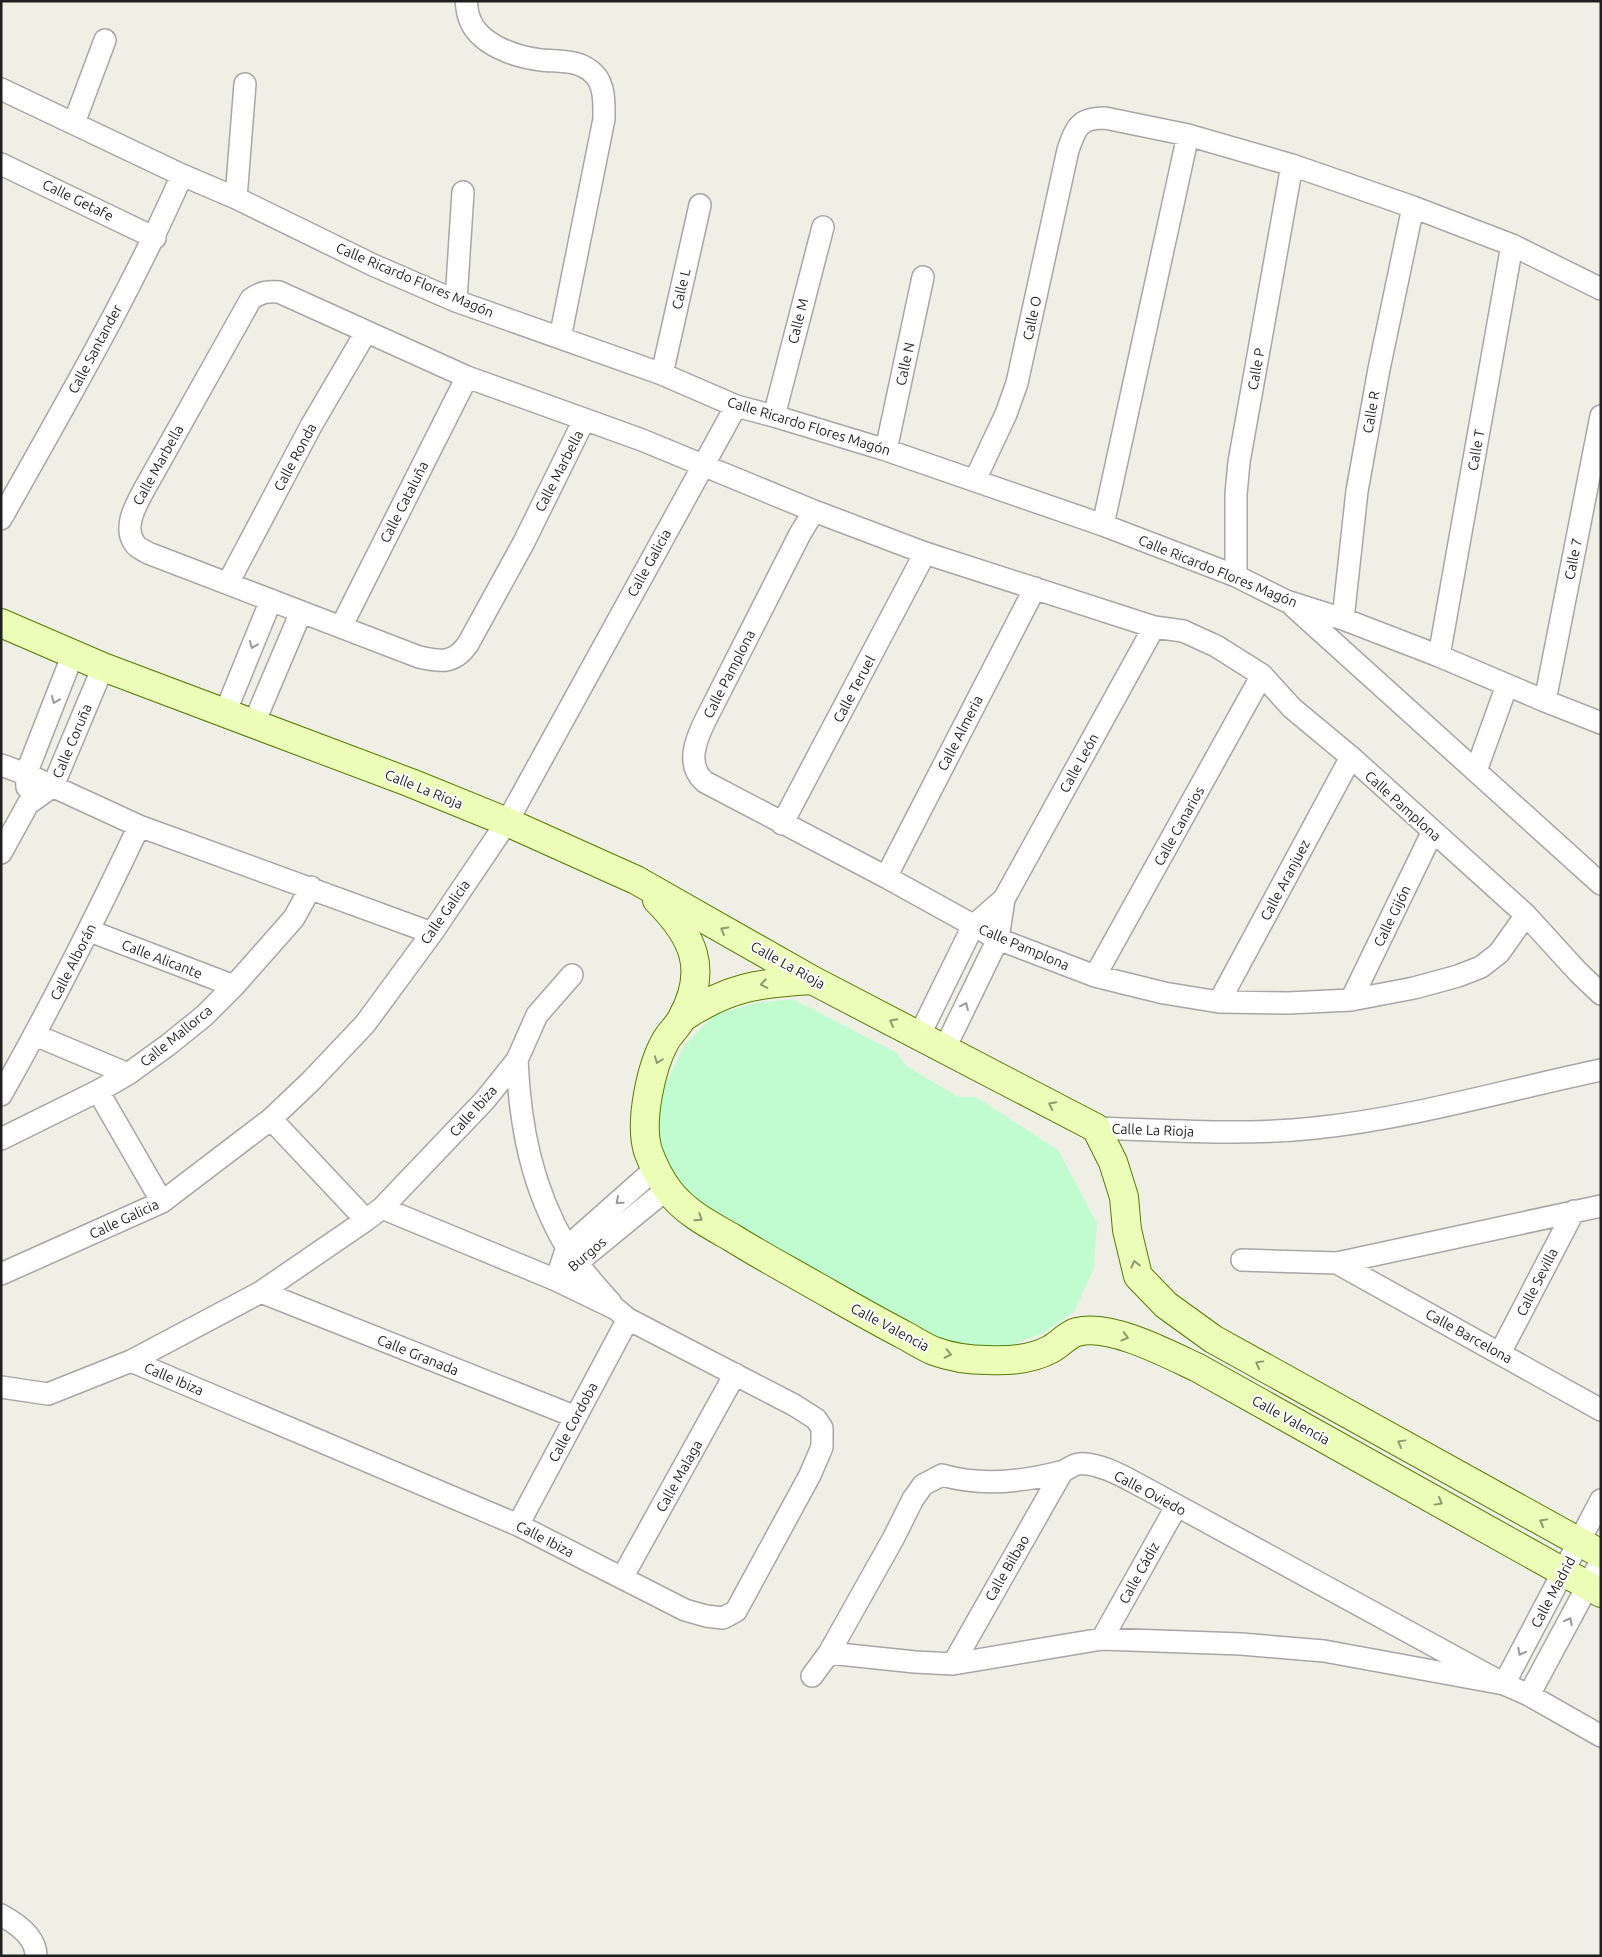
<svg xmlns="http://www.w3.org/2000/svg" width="1602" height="1957" viewBox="0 0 1602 1957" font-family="Ubuntu,sans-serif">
<rect width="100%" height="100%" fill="#f0efe5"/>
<!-- park -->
<path fill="#c0fcd0" d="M793 999 897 1053 905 1065 958 1097H976L1058 1150 1097 1223 1094 1268 1074 1312 1043 1333 999 1350 951 1347 682 1200 652 1153 658 1100 684 1046 714 1015 756 1003Z"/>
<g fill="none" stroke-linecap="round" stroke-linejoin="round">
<!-- street casing -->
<g stroke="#a6a6a6" stroke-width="24">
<path id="street" d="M466 1C467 6 467 12 469 17 477 44 515 57 541 60 561 62 580 59 595 75 605 86 604 105 604 119L560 338
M1 89 182 175 236 198 373 265 456 301 662 374 736 406 774 416 886 450 1103 525 1236 576 1286 601 1343 619 1439 656 1545 701 1601 723
M74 123 105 40
M1 164 155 238
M236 198 245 84
M456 301 463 192
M662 374 700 205
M774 416 823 227
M584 420 524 542 468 644C454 664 441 662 419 657L148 553C144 550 137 548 135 544 122 527 137 503 145 488L251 299C261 292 268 291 279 292L467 377 642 440 814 511
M886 450 923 277
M975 480 1006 414 1017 383 1068 150C1076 127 1079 118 1105 118L1188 135 1292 165 1413 207 1512 245 1601 289
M1 519C64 406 130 294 182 175
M1103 525 1188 135
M1236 576V494L1239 462 1292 165
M228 583 311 426 366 332
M1293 606 1601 884
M1343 619 1357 491 1379 369 1413 207
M341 627 467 377
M1439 656 1512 245
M1545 701 1601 416
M225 713 271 600
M254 723 301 612
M1 765 26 774 139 826 432 933
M1476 771 1507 685
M27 787 26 774 73 654
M782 824 925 553
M1 853 28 804 53 786 103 667
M886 877 1035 588
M1526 915 1499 953 1481 967 1458 976 1414 988 1351 1000 1288 1003 1219 1002 1164 993 1095 976 998 939 886 877 705 782C685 765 696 739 706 719L800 534 814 511 925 553 1154 627 1183 631 1216 646 1262 675 1292 708 1351 757 1526 915 1578 972 1601 994
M90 931 234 986
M1095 976 1262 675
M1351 1000 1432 833
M1219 1002 1351 757
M35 1035 128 1074
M919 1036 973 926 1004 899 1154 627
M944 1050 998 939 1004 899
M517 1060C520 1127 532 1188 566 1246 578 1267 596 1286 611 1303
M98 1091 162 1202
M1 1095C51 1007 96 917 139 826
M271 1119 366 1220
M1096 1128C1169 1130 1242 1136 1315 1128 1412 1118 1506 1090 1601 1070
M1 1139 98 1091 128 1074 168 1045 204 1016 234 986 294 918 311 887
M1242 1260 1337 1263 1601 1206
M1337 1263 1601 1410
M567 1271 667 1189
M1 1274 162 1202 271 1119 311 1081 365 1024 432 933 507 822 736 406
M556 1280 567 1247 655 1169
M261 1292 576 1417
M1500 1353 1574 1211
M131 1361 518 1525 685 1610 706 1616 723 1618 736 1611 810 1475 822 1447V1428L816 1419 794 1405 628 1319 616 1309 556 1280 382 1208
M1 1387 48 1394 131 1361 261 1292 366 1220 382 1208 485 1100 517 1060 537 1015 572 975
M518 1525 628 1319
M622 1578 735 1374
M1102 1639 1176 1507
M829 1653 915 1662 953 1664 1102 1639 1241 1644 1324 1651 1504 1684 1601 1500
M953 1664 1062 1472
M812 1676 829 1653 893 1539 913 1499 923 1485 942 1475C980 1486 1022 1482 1060 1472 1066 1471 1072 1465 1078 1464 1097 1461 1126 1478 1143 1487L1504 1684 1529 1695 1601 1736
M1529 1695 1601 1561
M1 1915C16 1923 36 1937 36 1956"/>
</g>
<!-- secondary casing -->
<g stroke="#567c00" stroke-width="30">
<path id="secondary" d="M1 623 103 667 411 783 507 822 636 880 812 980 1096 1128 1113 1162 1124 1197 1127 1230 1138 1276 1166 1305 1213 1339 1601 1554
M657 900C693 936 709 969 682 1018 678 1026 671 1032 666 1040 651 1066 639 1122 648 1151 653 1165 660 1179 669 1191 685 1212 708 1224 731 1237 758 1254 786 1269 814 1285 844 1302 875 1320 906 1336 915 1341 924 1347 934 1351 950 1357 971 1360 988 1360 1008 1361 1033 1359 1051 1349 1059 1345 1068 1334 1077 1332 1110 1323 1168 1354 1198 1368L1601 1593
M682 1018C728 987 759 983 812 980"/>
</g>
<!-- street -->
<use href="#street" stroke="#fff" stroke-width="21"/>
<!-- secondary -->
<use href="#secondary" stroke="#ebfdb6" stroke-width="28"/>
</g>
<!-- one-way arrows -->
<defs><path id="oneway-chevron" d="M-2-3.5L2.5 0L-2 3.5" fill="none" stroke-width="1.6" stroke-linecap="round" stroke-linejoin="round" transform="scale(1.25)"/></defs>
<g stroke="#9a9a9a">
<use href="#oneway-chevron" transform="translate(253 645) rotate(112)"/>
<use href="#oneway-chevron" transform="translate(55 700) rotate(112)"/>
<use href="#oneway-chevron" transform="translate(965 1006) rotate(-65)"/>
<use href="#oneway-chevron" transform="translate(619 1201) rotate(139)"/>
<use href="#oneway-chevron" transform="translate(1569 1621) rotate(-62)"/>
<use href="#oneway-chevron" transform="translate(1521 1652) rotate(118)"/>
</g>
<g stroke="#8f9972">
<use href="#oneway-chevron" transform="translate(724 930) rotate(-150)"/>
<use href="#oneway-chevron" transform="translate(764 984) rotate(170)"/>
<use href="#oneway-chevron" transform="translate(893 1022) rotate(-152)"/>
<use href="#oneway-chevron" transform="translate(658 1060) rotate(111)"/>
<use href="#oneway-chevron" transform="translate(1052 1105) rotate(-153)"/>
<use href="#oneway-chevron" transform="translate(699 1218) rotate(33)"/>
<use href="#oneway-chevron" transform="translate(1135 1264) rotate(-104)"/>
<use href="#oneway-chevron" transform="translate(1125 1337) rotate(16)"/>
<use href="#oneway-chevron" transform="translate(948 1354) rotate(12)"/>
<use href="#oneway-chevron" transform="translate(1259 1364) rotate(-151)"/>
<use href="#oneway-chevron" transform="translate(1401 1443) rotate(-151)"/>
<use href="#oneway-chevron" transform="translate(1439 1502) rotate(29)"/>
<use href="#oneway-chevron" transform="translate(1543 1522) rotate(-151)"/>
</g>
<g text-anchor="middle" stroke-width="4" stroke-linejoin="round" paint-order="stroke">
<!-- street labels -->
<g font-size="14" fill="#1f1f1f" stroke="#fff">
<text transform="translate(78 200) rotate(26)" y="5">Calle Getafe</text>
<text transform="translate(415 280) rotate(23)" y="5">Calle Ricardo Flores Magón</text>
<text transform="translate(681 289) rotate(-77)" y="5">Calle L</text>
<text transform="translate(1032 318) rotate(-78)" y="5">Calle O</text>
<text transform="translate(798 321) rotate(-76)" y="5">Calle M</text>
<text transform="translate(95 349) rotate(-62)" y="5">Calle Santander</text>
<text transform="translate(905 364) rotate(-78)" y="5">Calle N</text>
<text transform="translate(1256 369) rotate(-80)" y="5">Calle P</text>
<text transform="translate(1371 412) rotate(-80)" y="5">Calle R</text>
<text transform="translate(809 426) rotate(17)" y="5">Calle Ricardo Flores Magón</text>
<text transform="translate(1476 450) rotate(-80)" y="5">Calle T</text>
<text transform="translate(295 457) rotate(-62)" y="5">Calle Ronda</text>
<text transform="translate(158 465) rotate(-61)" y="5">Calle Marbella</text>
<text transform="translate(559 471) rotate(-63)" y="5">Calle Marbella</text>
<text transform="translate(404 502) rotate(-63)" y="5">Calle Cataluña</text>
<text transform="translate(1573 559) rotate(-79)" y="5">Calle 7</text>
<text transform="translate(649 563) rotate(-61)" y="5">Calle Galicia</text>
<text transform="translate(1218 571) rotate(22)" y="5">Calle Ricardo Flores Magón</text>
<text transform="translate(729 674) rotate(-63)" y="5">Calle Pamplona</text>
<text transform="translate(854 689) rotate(-62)" y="5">Calle Teruel</text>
<text transform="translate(960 733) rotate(-63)" y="5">Calle Almeria</text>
<text transform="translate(72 741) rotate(-67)" y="5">Calle Coruña</text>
<text transform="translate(1079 763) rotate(-61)" y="5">Calle León</text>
<text transform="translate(424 789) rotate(22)" y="5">Calle La Rioja</text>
<text transform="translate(1403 806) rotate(42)" y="5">Calle Pamplona</text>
<text transform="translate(1179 826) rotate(-61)" y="5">Calle Canarios</text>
<text transform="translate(1285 880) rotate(-62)" y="5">Calle Aranjuez</text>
<text transform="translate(445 912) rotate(-55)" y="5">Calle Galicia</text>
<text transform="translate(1392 916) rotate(-64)" y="5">Calle Gijón</text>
<text transform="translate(1024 947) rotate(23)" y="5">Calle Pamplona</text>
<text transform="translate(162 959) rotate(21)" y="5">Calle Alicante</text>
<text transform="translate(73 962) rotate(-63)" y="5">Calle Alborán</text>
<text transform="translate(788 965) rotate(29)" y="5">Calle La Rioja</text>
<text transform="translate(176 1036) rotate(-39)" y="5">Calle Mallorca</text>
<text transform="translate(473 1111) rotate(-48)" y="5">Calle Ibiza</text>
<text transform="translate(1153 1130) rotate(2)" y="5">Calle La Rioja</text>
<text transform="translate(124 1219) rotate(-25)" y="5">Calle Galicia</text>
<text transform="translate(587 1254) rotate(-40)" y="5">Burgos</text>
<text transform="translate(1537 1282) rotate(-63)" y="5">Calle Sevilla</text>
<text transform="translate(890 1327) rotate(28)" y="5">Calle Valencia</text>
<text transform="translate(1469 1336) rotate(29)" y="5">Calle Barcelona</text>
<text transform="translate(418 1355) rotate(22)" y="5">Calle Granada</text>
<text transform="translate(174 1379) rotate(23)" y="5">Calle Ibiza</text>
<text transform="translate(1291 1420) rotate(29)" y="5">Calle Valencia</text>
<text transform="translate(573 1422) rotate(-62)" y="5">Calle Cordoba</text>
<text transform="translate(679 1476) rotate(-61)" y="5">Calle Malaga</text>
<text transform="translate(1150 1493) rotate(28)" y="5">Calle Oviedo</text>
<text transform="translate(545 1539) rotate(27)" y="5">Calle Ibiza</text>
<text transform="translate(1007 1568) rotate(-60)" y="5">Calle Bilbao</text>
<text transform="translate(1139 1573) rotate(-61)" y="5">Calle Cádiz</text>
<text transform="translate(1553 1592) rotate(-62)" y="5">Calle Madrid</text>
</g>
</g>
<!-- border -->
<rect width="1602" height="1957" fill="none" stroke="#1f1f1f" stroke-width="5"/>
</svg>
